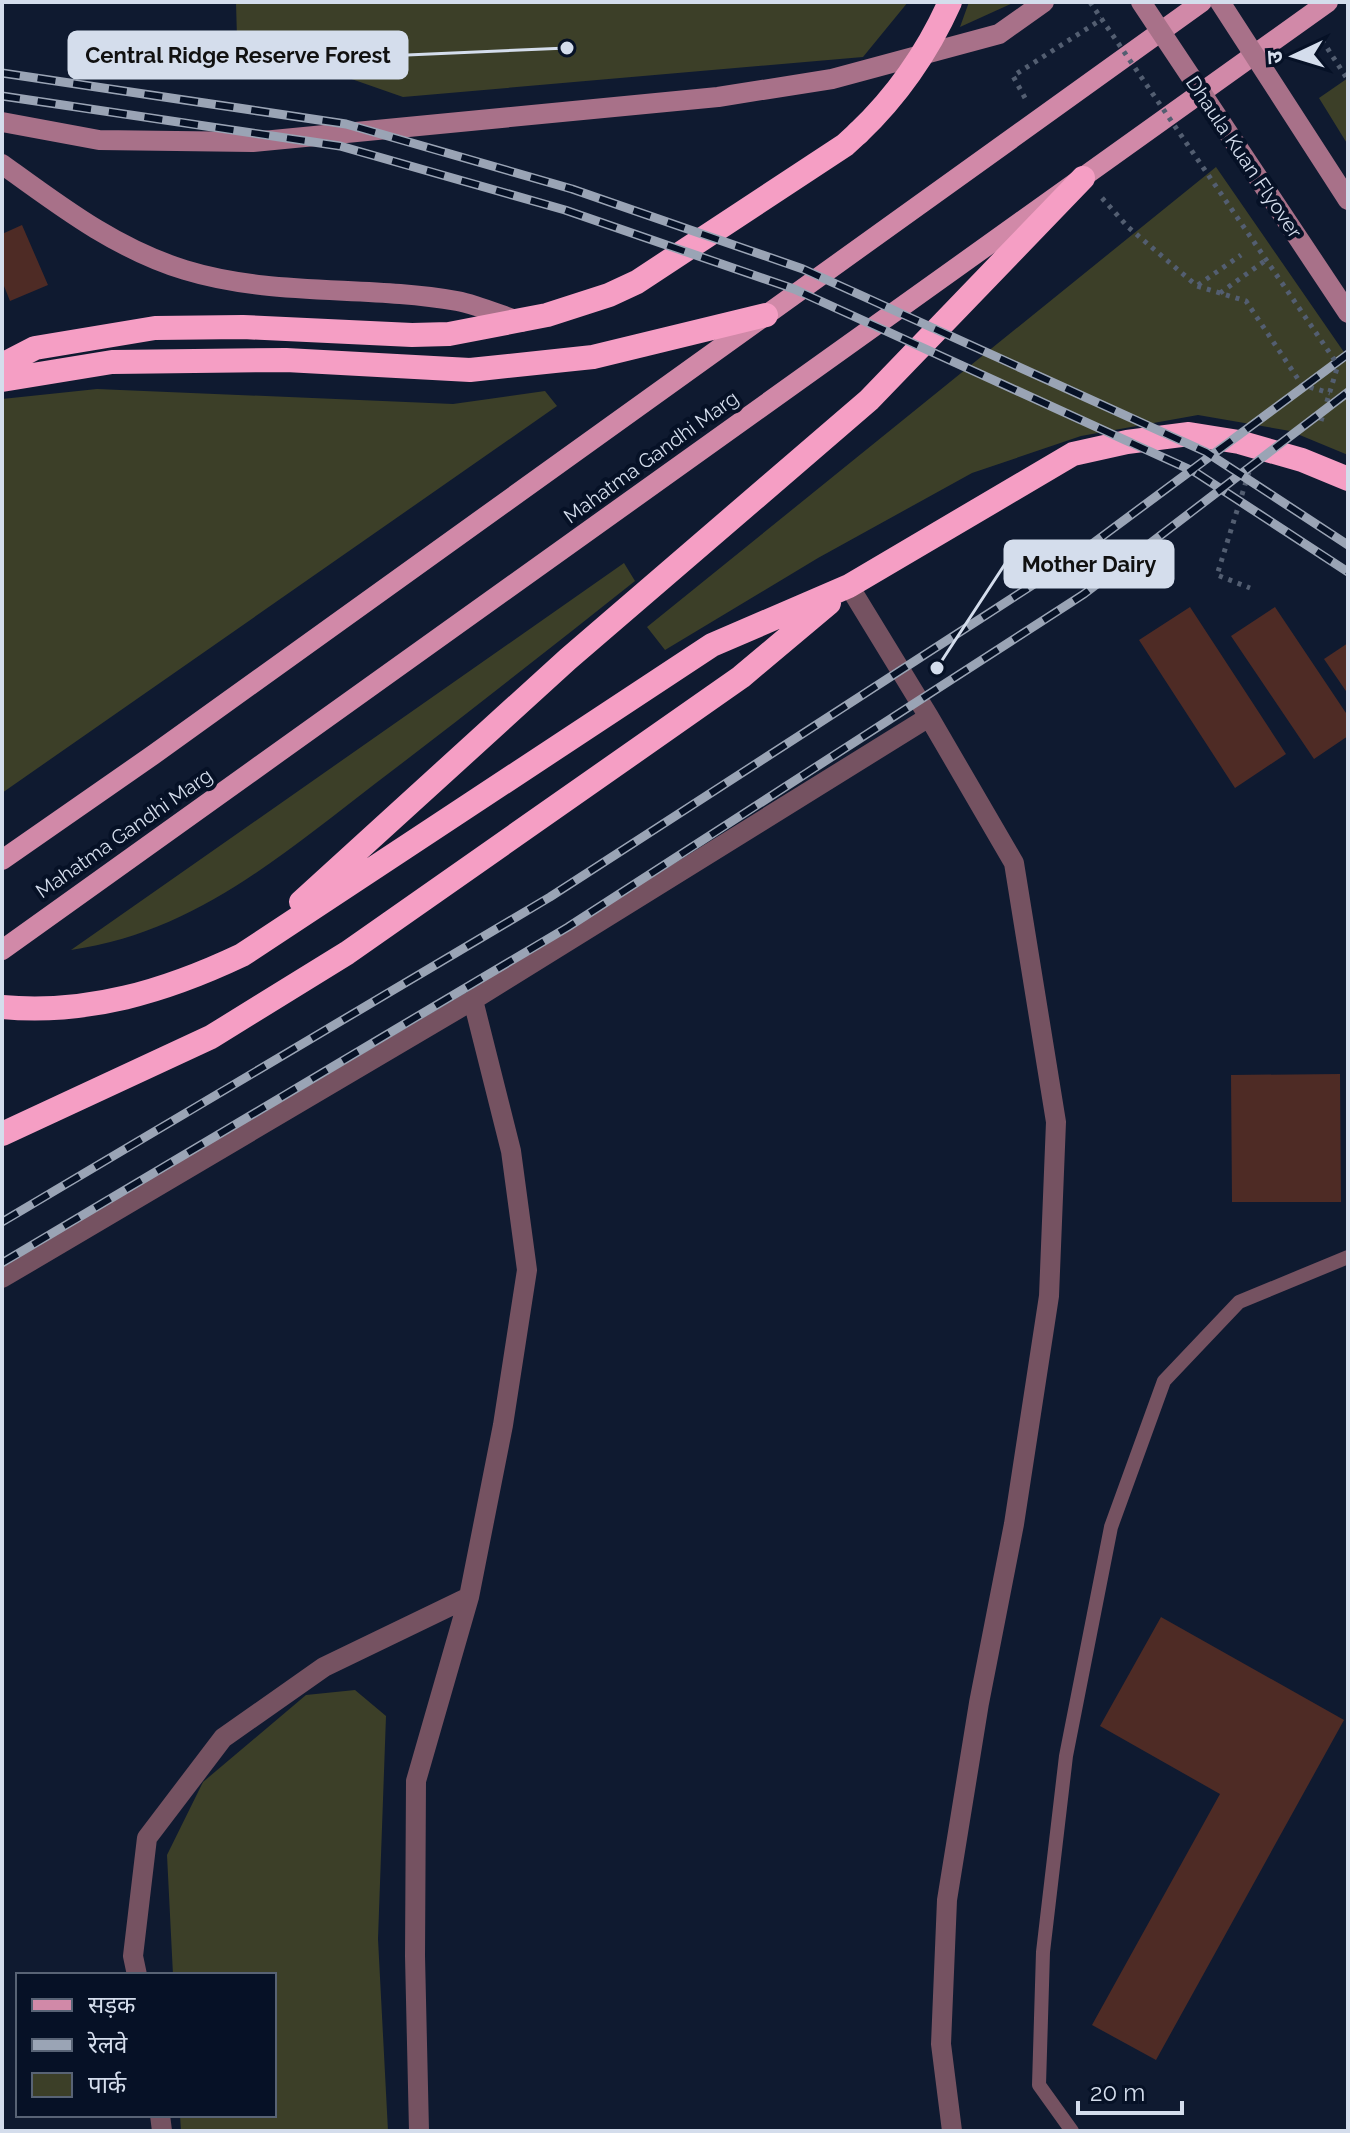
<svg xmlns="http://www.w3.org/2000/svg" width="1350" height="2133" viewBox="0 0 1350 2133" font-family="Raleway,'Noto Sans Devanagari',sans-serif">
<rect width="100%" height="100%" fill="#0f1a30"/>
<!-- green -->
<path fill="#3c3f28" d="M236 2H908L863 57 403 97 237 39Z
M969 2H1015L960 27Z
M1348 78V145L1319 98Z
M1216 167 1348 358V455L1290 431 1198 415 1081 436 972 473 818 558 665 650 647 627Z
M97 389 453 404 545 391 557 406 2 793V399Z
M624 563 635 581C549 649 463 717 376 783 282 855 193 933 71 950Z
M355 1690 386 1716 378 1939 388 2131H181L180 2115H274V1975H173L167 1855 203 1782 306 1695Z"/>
<!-- building -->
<path fill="#4e2b25" d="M22 225 48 285 10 301 2 281V234Z
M1190 607 1286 754 1235 788 1139 640Z
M1275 607 1348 716V736L1314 759 1231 636Z
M1348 643V694L1324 659Z
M1340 1074 1341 1202H1232L1231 1075Z
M1161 1617 1344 1720 1156 2060 1092 2025 1220 1794 1100 1726Z"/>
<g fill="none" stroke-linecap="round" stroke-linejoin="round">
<!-- path -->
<path stroke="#535e71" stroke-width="5" stroke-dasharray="4 6" stroke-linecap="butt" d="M1322 40 1348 80
M1025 98 1013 76 1102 19
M1102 198 1128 227 1197 286 1246 301 1302 385 1330 393
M1198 285 1241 255
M1220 293 1266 260
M1321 421 1338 365
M1249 472 1217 575 1250 588"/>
<!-- lane -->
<path stroke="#755261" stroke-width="14" d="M1072 2131 1039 2085 1043 1952 1066 1756 1111 1527 1164 1381 1239 1302 1348 1257"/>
<!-- street -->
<path stroke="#755261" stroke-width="20" d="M849 586 929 717 1014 863 1056 1122 1049 1296 1014 1524 979 1703 947 1900 941 2044 952 2131
M2 1278 473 1000 929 717
M137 1975 133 1956 147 1838 223 1738 324 1667 469 1597
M160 2115 162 2131
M419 2131 415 1956 416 1781 469 1597 503 1425 527 1270 511 1151 473 1000"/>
<!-- secondary -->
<path stroke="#a87189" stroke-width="20" d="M2 122 99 140 253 142 718 97 832 79 999 34 1044 2
M2 164C60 206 116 249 185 270 273 297 367 285 457 301 478 305 500 315 521 322"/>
<!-- primary -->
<path stroke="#d189a8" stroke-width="20" d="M2 860 153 755 1202 2
M2 950 1328 2"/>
<!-- highway -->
<path stroke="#f59ec4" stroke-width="24" d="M2 365 35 348 155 328 243 327 412 335 449 334 547 315 609 295 637 282 845 145 858 133
M2 380 112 362 286 360 470 370 593 357 766 315
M301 902 568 659 869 400 1083 178
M2 1007C87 1015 166 991 242 955L712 645 849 586 1073 454 1127 442 1189 434 1239 442 1302 460 1348 479
M2 1134 211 1037 347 953 741 677 829 603"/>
<!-- rail casing -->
<g stroke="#9aa4b5" stroke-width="9">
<path id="rail" d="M2 73 346 124 572 189 803 269 1206 452 1348 545
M2 96 340 146 565 210 794 289 1195 472 1348 572
M2 1222 550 897 1065 564 1348 354
M2 1263 568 927 1084 594 1348 392"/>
</g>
<!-- rail -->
<use href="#rail" stroke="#061126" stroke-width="6" stroke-dasharray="18" stroke-linecap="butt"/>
<!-- path-bridge -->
<path stroke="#535e71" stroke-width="5" stroke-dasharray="4 6" stroke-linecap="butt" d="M1090 2 1338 365"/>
<!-- secondary-bridge -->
<path stroke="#a87189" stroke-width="20" d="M1141 2 1348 313
M1220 2 1348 200"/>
<!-- highway-bridge -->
<path stroke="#f59ec4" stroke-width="24" d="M858 133C897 96 928 51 950 2"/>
</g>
<g text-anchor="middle" stroke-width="8" stroke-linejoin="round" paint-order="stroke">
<!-- street labels -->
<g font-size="20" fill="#d4ddec" stroke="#061126">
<text transform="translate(1244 157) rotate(56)" y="7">Dhaula Kuan Flyover</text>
<text transform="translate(651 457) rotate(-36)" y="7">Mahatma Gandhi Marg</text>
<text transform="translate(124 833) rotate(-35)" y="7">Mahatma Gandhi Marg</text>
</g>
</g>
<!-- callouts -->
<path fill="none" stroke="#d4ddec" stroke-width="3" d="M567 48L407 55M937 668L1005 564"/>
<g fill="#d4ddec" stroke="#061126" stroke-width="3">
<circle cx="567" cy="48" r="8"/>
<circle cx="937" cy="668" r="8"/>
</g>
<g fill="#d4ddec" stroke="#d4ddec" stroke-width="3">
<rect x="69" y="32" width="338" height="46" rx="8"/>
<rect x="1005" y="541" width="168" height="46" rx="8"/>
</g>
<g font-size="22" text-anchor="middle" font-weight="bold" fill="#111">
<text x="238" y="63">Central Ridge Reserve Forest</text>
<text x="1089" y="572">Mother Dairy</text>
</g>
<!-- border -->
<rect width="1350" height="2133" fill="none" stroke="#d4ddec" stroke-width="8"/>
<!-- legend -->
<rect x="16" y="1973" width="260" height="144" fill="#061126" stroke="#586375" stroke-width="2"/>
<rect x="32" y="1999" width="40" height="12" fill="#d189a8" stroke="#586375" stroke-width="2"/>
<text x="88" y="2013" font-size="24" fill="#d4ddec">सड़क</text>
<rect x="32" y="2039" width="40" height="12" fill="#9aa4b5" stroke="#586375" stroke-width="2"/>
<text x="88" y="2053" font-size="24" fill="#d4ddec">रेलवे</text>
<rect x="32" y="2073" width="40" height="24" fill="#3c3f28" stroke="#586375" stroke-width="2"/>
<text x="88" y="2093" font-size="24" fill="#d4ddec">पार्क</text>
<!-- north arrow -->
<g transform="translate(1294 56) rotate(266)" stroke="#061126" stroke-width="6" paint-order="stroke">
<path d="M0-6L14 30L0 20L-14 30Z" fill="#d4ddec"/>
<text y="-12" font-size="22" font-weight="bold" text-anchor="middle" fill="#d4ddec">उ</text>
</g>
<!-- scale -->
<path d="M1078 2101v12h104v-12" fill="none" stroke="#d4ddec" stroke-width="4"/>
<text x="1090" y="2101" font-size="24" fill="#d4ddec" stroke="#061126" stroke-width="6" paint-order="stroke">20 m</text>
</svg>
